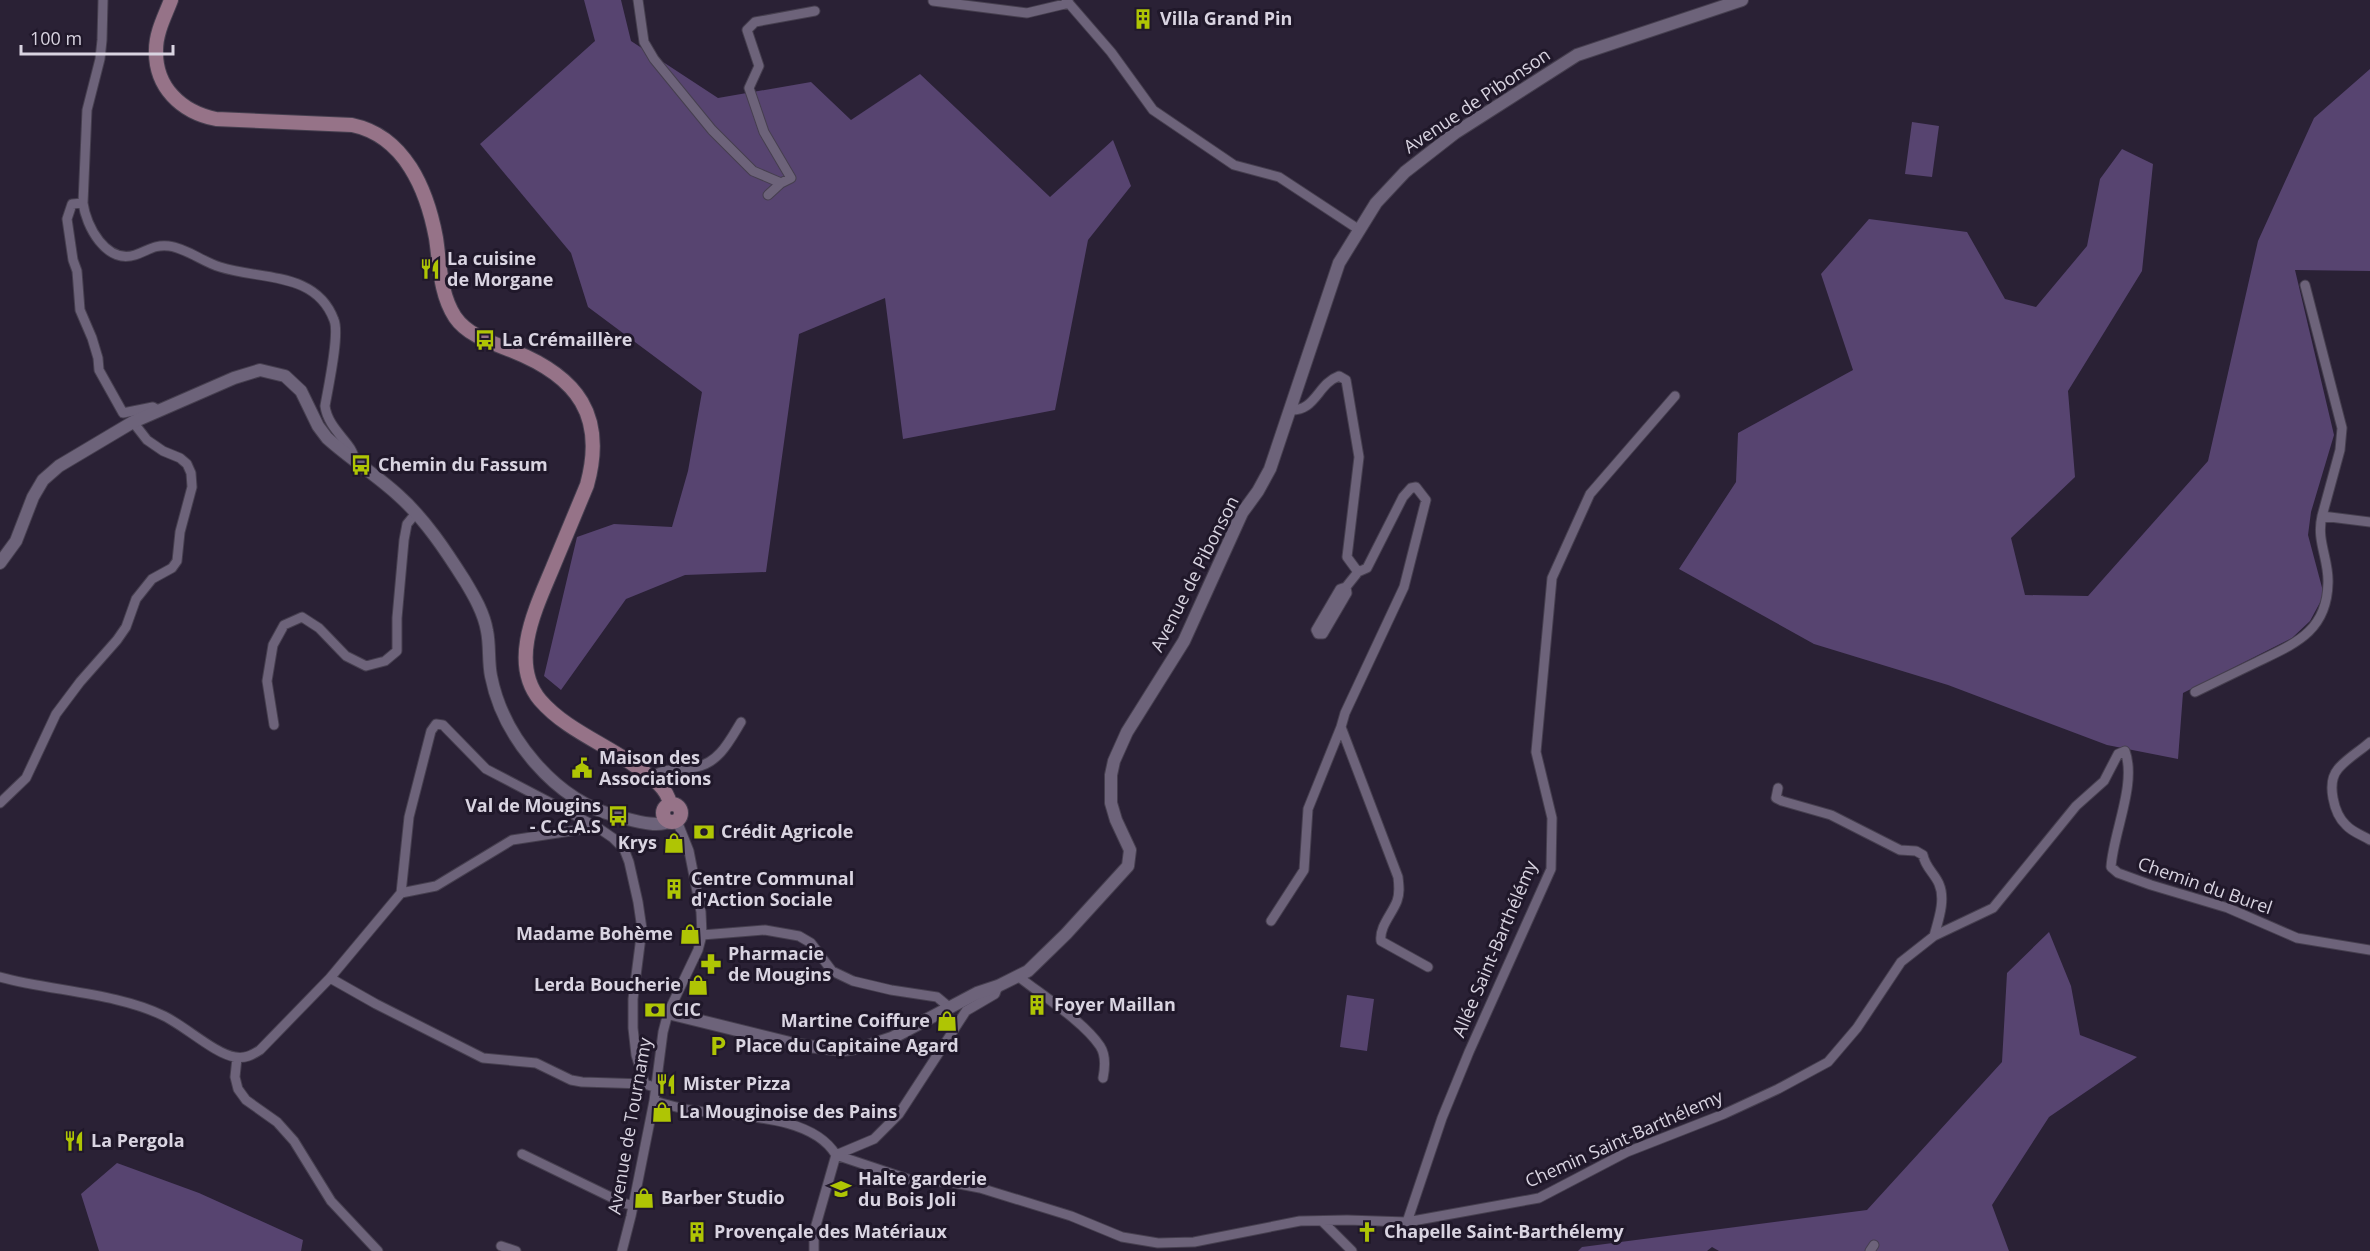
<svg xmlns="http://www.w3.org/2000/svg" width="2370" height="1251" viewBox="0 0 2370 1251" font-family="'Open Sans',sans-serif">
<rect width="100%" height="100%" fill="#2a2135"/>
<!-- green -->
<path fill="#574470" d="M584 0H621L631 41 718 98 811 82 851 120 920 74 1050 197 1113 140 1131 186 1088 240 1055 410 903 439 885 298 799 334 766 572 685 575 626 599 561 690 544 676 577 537 614 524 672 527 688 471 702 392 588 307 571 253 480 144 595 41Z
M2370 69V271L2295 270 2334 435 2311 512 2308 535 2324 595 2310 621 2292 638 2183 693 2178 759 2107 745 1948 685 1814 644 1679 569 1736 482 1738 433 1853 370 1821 274 1869 219 1967 232 2005 299 2036 307 2087 246 2100 179 2122 149 2153 164 2142 271 2068 391 2075 477 2011 538 2025 595 2088 596 2208 461 2258 241 2314 118Z
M1912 122 1939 126 1932 177 1905 174Z
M2049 932 2071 986 2080 1035 2137 1057 2049 1117 1992 1205 2009 1251H1719L1712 1247 1707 1251H1578L1582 1247 1867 1210 2002 1062 2007 973Z
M1347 995 1374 999 1367 1051 1340 1047Z
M117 1163 199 1193 303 1240 301 1251H99L81 1194Z"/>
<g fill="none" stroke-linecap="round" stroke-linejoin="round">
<!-- minor casing -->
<g stroke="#463f4f" stroke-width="11">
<path id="minor" d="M103 0 102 40 100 59 87 110 83 203C86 226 106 264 135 255 147 251 155 244 169 246 186 248 203 262 220 267 260 280 316 271 334 320 340 334 328 388 325 406 328 430 354 444 354 459
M638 0 644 42 654 59 712 130 753 171 781 183
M1066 0 1111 52 1153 110 1234 165 1279 177 1358 229
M933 1 1027 13 1069 3
M768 195 781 183 791 178 764 132 749 88 759 66 747 30 755 22 815 11
M83 203 72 204 67 219 73 260 77 271 80 310 92 338 98 358 99 370 123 413 153 407 158 410
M2305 285 2342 428 2340 450 2322 516
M1289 410C1316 412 1317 384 1339 376L1346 380 1359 457 1347 557 1358 572 1367 568 1403 497 1411 488 1416 487 1426 500 1404 587 1345 713 1341 727 1398 877C1399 886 1400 893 1397 901 1392 914 1379 927 1381 941L1428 967
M1346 587 1347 593 1323 634H1318L1316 630 1340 589 1346 587 1358 572
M2195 692C2216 682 2236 672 2257 662 2294 644 2327 632 2328 583 2329 559 2316 541 2322 516L2370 522
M274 725 267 681 273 645 284 625 302 617 319 628 346 656 366 666 385 661 397 651V618L404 540 407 524 416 513
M2370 742C2360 751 2346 759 2338 769 2326 783 2334 814 2346 825 2352 832 2362 835 2370 840
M651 777C665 767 680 771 696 767 719 763 730 740 741 722
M1778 788 1776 798 1782 801 1831 815 1900 850 1916 851 1923 855C1925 867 1935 874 1939 884 1946 900 1938 921 1934 936
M0 803 26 778 56 714 80 682 117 640 126 627 136 599 152 579 172 568 177 561 180 532 192 487 191 473 187 464 180 458 163 451 147 440 133 422
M401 893 436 886 512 840 597 827
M1271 921 1304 870 1308 809 1341 727
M702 935 765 930 799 936 811 943 832 971 853 981 891 990 937 997 949 1007
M0 977C51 991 118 993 164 1016 185 1026 215 1054 235 1057 245 1059 252 1055 260 1050L330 978 401 893 409 817 431 731 436 724 443 725 486 769 597 827 613 838 624 849 629 862 638 902 642 929 633 999V1028L636 1055 645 1084 657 1088
M1019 977C1042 995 1084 1022 1100 1046 1106 1055 1105 1068 1103 1078
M330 978 376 1004 483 1058 536 1063 571 1080 582 1082 645 1084
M237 1058 235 1077 238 1089 246 1100 277 1122 294 1141 331 1201 378 1251
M654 1101C666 1104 678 1108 690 1110 733 1117 811 1113 836 1155L914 1181 949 1182 980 1188 1071 1216 1122 1237 1158 1243 1194 1242 1300 1221 1347 1220 1407 1222 1539 1198 1627 1152 1724 1114 1778 1089 1828 1062 1857 1028 1901 962 1934 936 1993 908 2076 806 2104 781 2118 754 2125 751C2137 784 2113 833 2111 867L2118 873 2151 885 2228 908 2297 938 2370 950
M522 1154 623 1203 634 1206
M1322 1221 1352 1251
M1407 1222 1442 1118 1469 1052 1551 869 1552 818 1536 752 1552 578 1590 494 1675 396
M501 1246 516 1251
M622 1251 631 1216 654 1101 663 1032 668 1013 698 950 702 935 701 912 689 851 677 821
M814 1251V1232L836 1155 874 1139 899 1114 966 1011 995 994 998 986
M1870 1251 1874 1245"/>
</g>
<!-- tertiary casing -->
<g stroke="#463f4f" stroke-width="14">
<path id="tertiary" d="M0 563 16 541 33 497 43 480 59 466 133 422 234 378 260 370 285 376 301 391 318 426 327 438C349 458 375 474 398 495 425 519 446 551 465 581 474 596 484 613 487 631 490 645 488 661 491 676 503 737 555 800 616 816 630 819 657 829 670 821
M668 1013 798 1045 843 1050 868 1046 892 1038 977 993 998 986 1028 971 1066 934 1128 866 1130 850 1116 820 1111 803V775L1114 761 1127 732 1184 641 1242 513 1258 491 1270 469 1339 263 1376 203 1405 172 1455 133 1577 55 1742 0"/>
</g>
<!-- secondary casing -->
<g stroke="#463f4f" stroke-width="16">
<path id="secondary" d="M171 0C165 16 156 32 156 50 155 87 181 112 216 119L352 125C405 136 427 190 436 238 440 265 440 294 455 317 468 336 493 343 513 351 578 377 606 416 587 485 576 511 566 536 555 562 539 602 507 660 540 700 565 729 603 743 634 765 648 775 667 786 670 804
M663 813a9 9 0 1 1 18 0a9 9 0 1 1-18 0Z"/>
</g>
<!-- minor -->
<use href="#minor" stroke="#6d637a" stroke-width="9"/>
<!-- tertiary -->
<use href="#tertiary" stroke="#6d637a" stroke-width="12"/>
<!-- secondary -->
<use href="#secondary" stroke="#967388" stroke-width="14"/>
</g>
<!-- icons -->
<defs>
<g id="building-bare" transform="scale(1.62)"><path d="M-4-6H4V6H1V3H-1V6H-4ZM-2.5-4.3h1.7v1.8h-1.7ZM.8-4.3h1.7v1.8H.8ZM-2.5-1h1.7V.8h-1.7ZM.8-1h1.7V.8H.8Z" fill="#afc504" stroke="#20182a" stroke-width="2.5" paint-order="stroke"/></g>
<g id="restaurant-bare" transform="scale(1.62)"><path d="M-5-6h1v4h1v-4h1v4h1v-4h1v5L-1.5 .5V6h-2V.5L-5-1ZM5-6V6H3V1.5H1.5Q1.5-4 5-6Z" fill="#afc504" stroke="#20182a" stroke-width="2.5" paint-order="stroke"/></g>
<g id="bus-bare" transform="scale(1.62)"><path d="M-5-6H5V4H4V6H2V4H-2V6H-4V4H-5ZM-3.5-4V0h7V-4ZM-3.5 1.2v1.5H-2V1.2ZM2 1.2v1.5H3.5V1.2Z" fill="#afc504" stroke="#20182a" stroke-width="2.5" paint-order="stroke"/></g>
<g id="civic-bare" transform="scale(1.62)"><path d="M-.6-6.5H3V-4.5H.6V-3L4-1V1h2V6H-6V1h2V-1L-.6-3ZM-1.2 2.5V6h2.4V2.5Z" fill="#afc504" stroke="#20182a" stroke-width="2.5" paint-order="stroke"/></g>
<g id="bank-bare" transform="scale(1.62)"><path d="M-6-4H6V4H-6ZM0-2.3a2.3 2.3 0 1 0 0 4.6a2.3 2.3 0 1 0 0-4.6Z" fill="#afc504" stroke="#20182a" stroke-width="2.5" paint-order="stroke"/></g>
<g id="shop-bare" transform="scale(1.62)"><path d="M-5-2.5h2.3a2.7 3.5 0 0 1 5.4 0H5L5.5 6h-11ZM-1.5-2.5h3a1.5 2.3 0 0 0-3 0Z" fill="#afc504" stroke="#20182a" stroke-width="2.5" paint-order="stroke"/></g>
<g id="pharmacy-bare" transform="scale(1.62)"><path d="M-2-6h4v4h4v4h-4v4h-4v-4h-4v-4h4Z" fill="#afc504" stroke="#20182a" stroke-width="2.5" paint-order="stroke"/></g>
<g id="parking-bare" transform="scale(1.62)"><path d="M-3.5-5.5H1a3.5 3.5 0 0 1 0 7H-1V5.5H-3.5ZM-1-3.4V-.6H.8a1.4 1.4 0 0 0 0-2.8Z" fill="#afc504" stroke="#20182a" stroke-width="2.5" paint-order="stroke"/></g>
<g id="school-bare" transform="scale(1.62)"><path d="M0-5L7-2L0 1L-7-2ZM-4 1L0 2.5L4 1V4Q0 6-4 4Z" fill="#afc504" stroke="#20182a" stroke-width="2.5" paint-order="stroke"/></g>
<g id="church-bare" transform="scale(1.62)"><path d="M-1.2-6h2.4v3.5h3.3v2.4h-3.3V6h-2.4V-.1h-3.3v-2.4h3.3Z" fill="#afc504" stroke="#20182a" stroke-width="2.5" paint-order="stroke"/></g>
</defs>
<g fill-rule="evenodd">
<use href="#building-bare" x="1143" y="19"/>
<use href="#restaurant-bare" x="430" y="269"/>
<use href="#bus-bare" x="485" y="340"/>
<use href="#bus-bare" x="361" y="465"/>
<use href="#civic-bare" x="582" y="768"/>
<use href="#bus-bare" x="618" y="816"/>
<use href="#bank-bare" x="704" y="832"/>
<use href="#shop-bare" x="674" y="843"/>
<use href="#building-bare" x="674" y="889"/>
<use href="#shop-bare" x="690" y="934"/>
<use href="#pharmacy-bare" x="711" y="964"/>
<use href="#shop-bare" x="698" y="985"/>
<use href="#building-bare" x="1037" y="1005"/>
<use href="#bank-bare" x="655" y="1010"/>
<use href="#shop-bare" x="947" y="1021"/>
<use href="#parking-bare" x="718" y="1046"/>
<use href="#restaurant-bare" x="666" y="1084"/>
<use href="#shop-bare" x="662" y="1112"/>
<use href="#restaurant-bare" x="74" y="1141"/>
<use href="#school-bare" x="841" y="1189"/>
<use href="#shop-bare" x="644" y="1198"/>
<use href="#building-bare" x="697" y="1232"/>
<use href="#church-bare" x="1367" y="1232"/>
</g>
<g text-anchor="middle" stroke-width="6" stroke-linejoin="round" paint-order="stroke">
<!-- poi labels -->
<g font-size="18" font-weight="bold" fill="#d9d4e1" stroke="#20182a" text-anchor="start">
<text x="1160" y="25">Villa Grand Pin</text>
<text x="447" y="265">La cuisine<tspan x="447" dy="21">de Morgane</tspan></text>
<text x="502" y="346">La Crémaillère</text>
<text x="378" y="471">Chemin du Fassum</text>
<text x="599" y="764">Maison des<tspan x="599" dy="21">Associations</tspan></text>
<text x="601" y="812" text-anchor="end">Val de Mougins<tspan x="601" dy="21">- C.C.A.S</tspan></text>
<text x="721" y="838">Crédit Agricole</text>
<text x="657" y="849" text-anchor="end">Krys</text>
<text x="691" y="885">Centre Communal<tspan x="691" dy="21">d'Action Sociale</tspan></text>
<text x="673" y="940" text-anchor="end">Madame Bohème</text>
<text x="728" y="960">Pharmacie<tspan x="728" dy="21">de Mougins</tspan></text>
<text x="681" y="991" text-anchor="end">Lerda Boucherie</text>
<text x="1054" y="1011">Foyer Maillan</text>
<text x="672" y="1016">CIC</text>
<text x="930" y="1027" text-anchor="end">Martine Coiffure</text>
<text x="735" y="1052">Place du Capitaine Agard</text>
<text x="683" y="1090">Mister Pizza</text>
<text x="679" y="1118">La Mouginoise des Pains</text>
<text x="91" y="1147">La Pergola</text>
<text x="858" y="1185">Halte garderie<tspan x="858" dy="21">du Bois Joli</tspan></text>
<text x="661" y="1204">Barber Studio</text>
<text x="714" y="1238">Provençale des Matériaux</text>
<text x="1384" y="1238">Chapelle Saint-Barthélemy</text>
</g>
<!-- street labels -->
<g font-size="18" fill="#d9d4e1" stroke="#20182a">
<text transform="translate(1477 101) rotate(-34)" y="6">Avenue de Pibonson</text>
<text transform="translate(1195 574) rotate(-63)" y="6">Avenue de Pibonson</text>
<text transform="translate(2205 886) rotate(19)" y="6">Chemin du Burel</text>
<text transform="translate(1495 949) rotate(-67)" y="6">Allée Saint-Barthélémy</text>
<text transform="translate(630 1126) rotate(-80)" y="6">Avenue de Tournamy</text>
<text transform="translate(1624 1139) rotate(-24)" y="6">Chemin Saint-Barthélemy</text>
</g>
</g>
<!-- scale -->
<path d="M21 45v9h152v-9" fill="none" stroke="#d9d4e1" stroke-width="3"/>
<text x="30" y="45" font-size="18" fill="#d9d4e1" stroke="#20182a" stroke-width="4.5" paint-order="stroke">100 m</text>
</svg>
